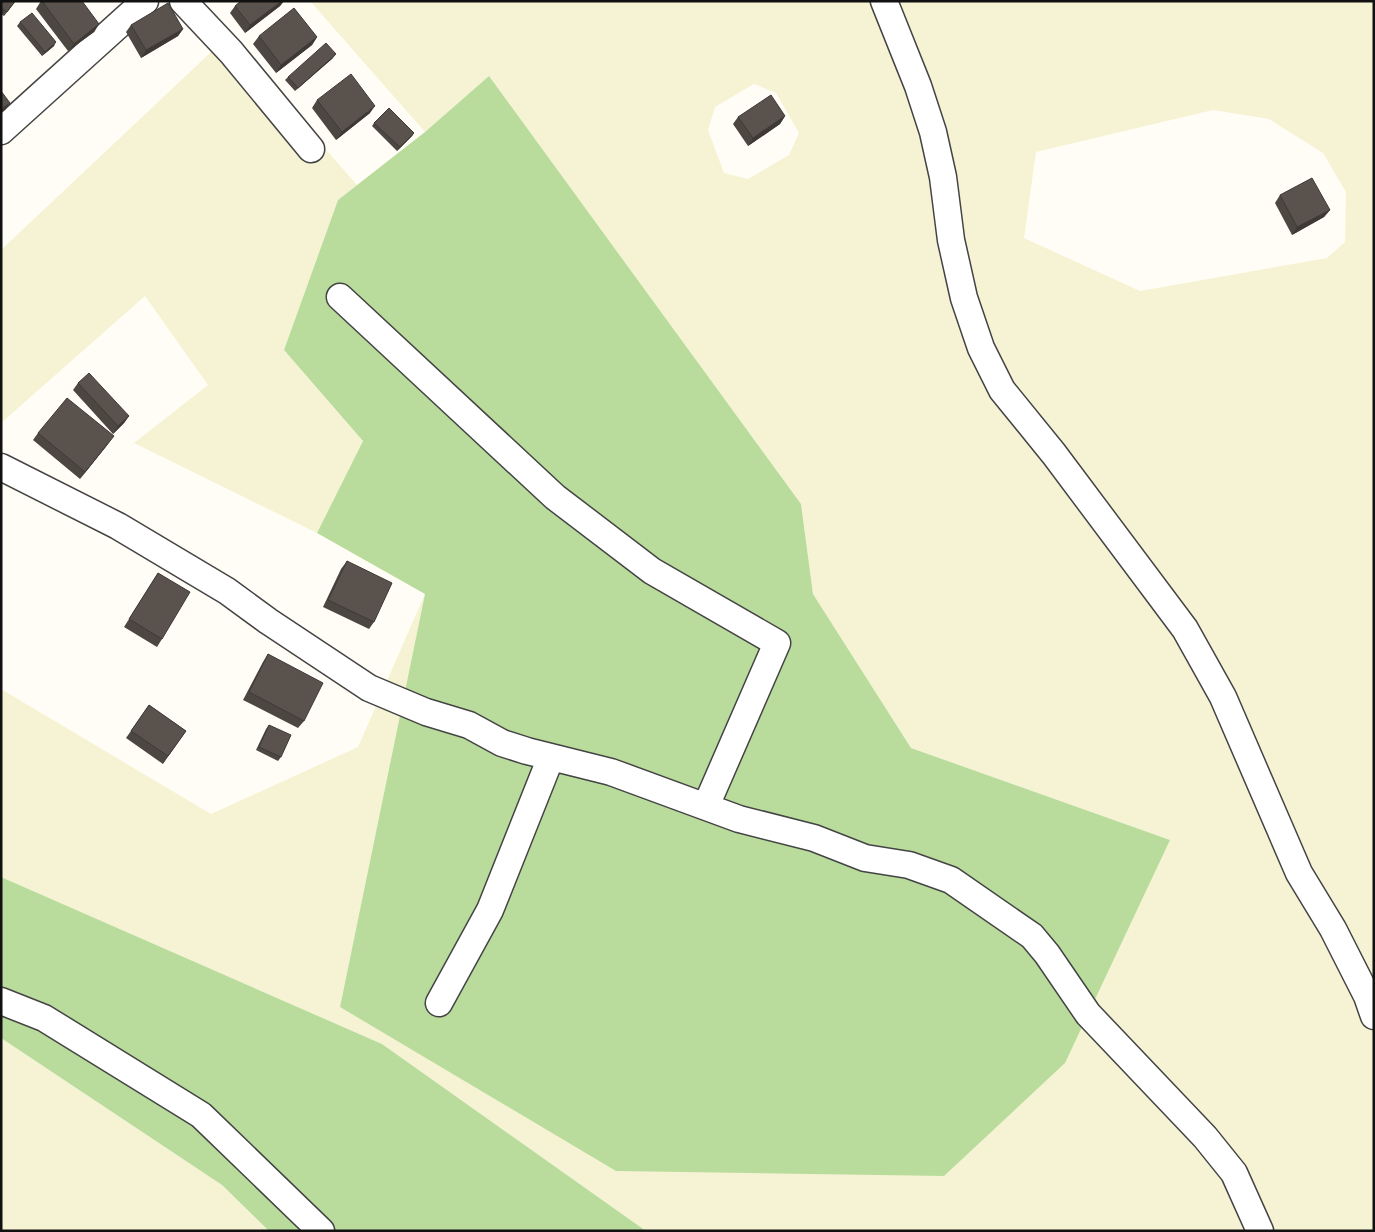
<svg xmlns="http://www.w3.org/2000/svg" width="1375" height="1232" viewBox="0 0 1375 1232" font-family="'IBM Plex Serif',serif">
<rect width="100%" height="100%" fill="#fffdf5"/>
<!-- farmland -->
<path fill="#f6f3d4" fill-rule="evenodd" d="M310 1H1374V1231H646L382 1044 1 877V689L211 814 358 747 425 594 340 1007 1170 840 911 748 813 594 801 504 489 76 425 132ZM754 84 776 93 799 133 789 155 748 179 724 173 708 130 715 107ZM1213 110 1269 119 1323 153 1346 192 1345 242 1327 258 1140 291 1024 238 1036 152Z
M227 37 357 185 338 200 284 350 363 441 317 533 134 443 208 385 145 296 1 423V250Z
M1 1038 222 1185 269 1231H1Z"/>
<!-- forest -->
<path fill="#b9dc9c" d="M489 76 801 504 813 594 911 748 1170 840 1065 1063 944 1176 616 1171 340 1007 425 594 317 533 363 441 284 350 338 200 425 132Z
M1 877 382 1044 646 1231H269L222 1185 1 1038Z"/>
<g fill="none" stroke-linecap="round" stroke-linejoin="round">
<!-- minor casing -->
<g stroke="#444" stroke-width="29">
<path id="minor" d="M183 1 231 52 311 149
M884 1 918 86 933 132 943 177 951 240 964 298 981 348 1002 390 1054 454 1185 629 1223 697 1299 873 1333 929 1367 996 1374 1016
M1 131 145 1
M340 297 555 497 652 571 777 643 706 806
M1 467 118 526 227 591 268 621 369 688 426 712 469 725 502 743 527 751 611 772 739 819 814 838 865 858 909 865 951 880 1032 936 1047 954 1088 1014 1205 1137 1234 1173 1260 1231
M1 1001 44 1018 201 1115 321 1231
M439 1003 490 910 551 757"/>
</g>
<!-- minor -->
<use href="#minor" stroke="#fff" stroke-width="26"/>
</g>
<!-- wall -->
<path fill="#4d4742" d="M1 1H16L4 16 1 14Z
M41 1 99 24 94 32 68 51 36 9Z
M241 1H284L280 6 245 33 230 13 235 6Z
M20 22 54 46 42 56 17 26Z
M131 25 183 29 178 36 141 58 126 32Z
M259 36 317 37 312 45 276 73 253 44Z
M333 58 295 91 285 80 288 77Z
M317 100 370 113 336 140 312 108Z
M785 116 780 124 748 146 733 124 738 117Z
M374 123 414 133 412 136 397 151 372 126Z
M1280 195 1330 210 1324 217 1292 235 1275 203Z
M78 383 129 416 124 423 113 434 73 390Z
M38 433 108 444 80 479 33 440Z
M347 561 374 622 369 629 323 607 341 569Z
M158 573 162 639 157 647 124 627Z
M268 654 304 721 298 728 243 700 263 662Z
M149 705 186 731 163 764 126 738Z
M269 725 281 757 278 761 256 750 266 729Z"/>
<!-- shaded-wall -->
<path fill="#3f3936" d="M282 1H284L280 6 245 33 250 25Z
M99 24 94 32 68 51 74 44Z
M183 29 178 36 141 58 146 50Z
M317 37 312 45 276 73 281 65Z
M56 42 54 46 42 56 45 52Z
M336 54 333 58 295 91 298 88Z
M10 103 5 110 1 113V109Z
M375 106 370 113 336 140 342 132Z
M785 116 780 124 748 146 753 138Z
M414 133 412 136 397 151 400 147Z
M1330 210 1324 217 1292 235 1297 227Z
M129 416 124 423 113 434 118 426Z
M114 436 108 444 80 479 85 472Z"/>
<!-- building -->
<path fill="#5a524d" stroke="#3f3936" d="M1 1H15L7 12 1 8Z
M42 1H82L99 24 74 44Z
M241 1H282L250 25 235 6Z
M168 3 183 29 146 50 131 25Z
M294 8 317 37 281 65 259 36Z
M32 13 56 42 45 52 20 22Z
M326 43 336 54 298 88 288 77Z
M351 74 375 106 342 132 317 100Z
M1 91 10 103 1 109Z
M771 95 785 116 753 138 738 117Z
M389 108 414 133 400 147 374 123Z
M1312 178 1330 210 1297 227 1280 195Z
M89 373 129 416 118 426 78 383Z
M67 398 114 436 85 472 38 433Z
M347 561 392 583 374 622 328 600Z
M158 573 190 592 162 639 129 619Z
M268 654 323 683 304 721 249 692Z
M149 705 186 731 168 756 131 731Z
M269 725 291 735 281 757 259 747Z"/>
<!-- border -->
<rect width="1375" height="1232" fill="none" stroke="#111111" stroke-width="5"/>
</svg>
